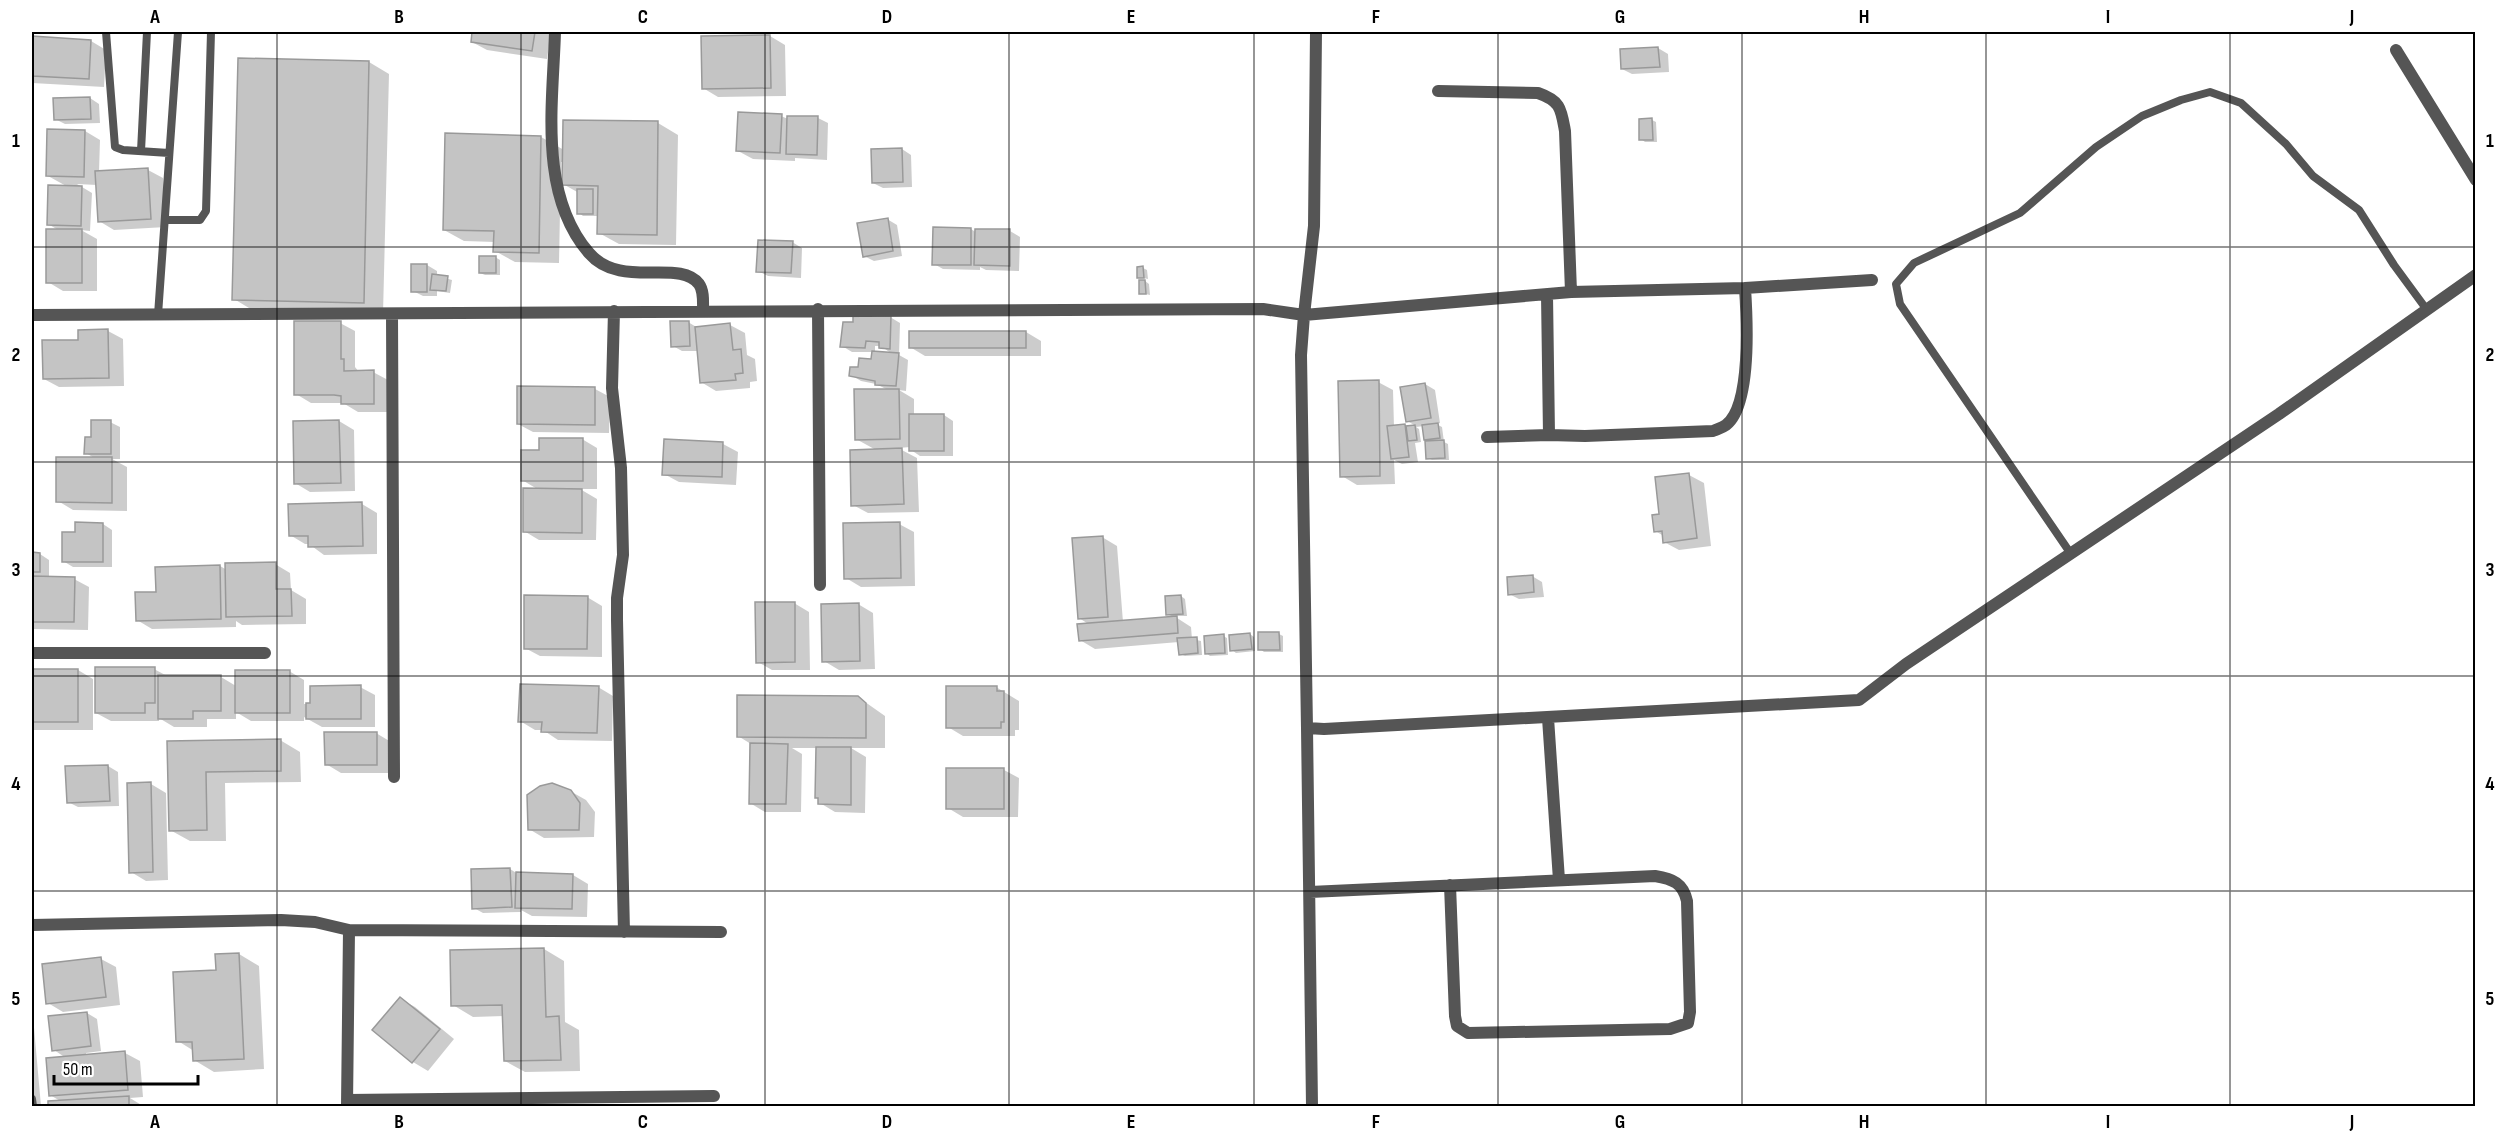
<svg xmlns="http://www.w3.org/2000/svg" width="2507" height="1138" viewBox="0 0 2507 1138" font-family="'Sofia Sans Condensed',sans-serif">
<rect width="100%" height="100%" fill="#fff"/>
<!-- shadow -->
<path fill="#0003" fill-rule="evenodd" d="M474 32H551L547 59 487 50 472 42Z
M770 36 785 45 786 96 718 97 703 88Z
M32 38 91 41 106 50 104 87 32 83Z
M1658 48 1668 54 1669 72 1632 74 1622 69Z
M369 62 389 74 383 314 254 311 234 299Z
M90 98 99 104 100 123 65 124 55 119Z
M781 116 788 119 818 118 828 123 827 160 795 158V161L753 159 738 151Z
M1652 120 1656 122 1657 142H1645L1641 139Z
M658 123 678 135 676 245 619 244 599 233V216H583L579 213V193L563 184 564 162H561L559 263 515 262 495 251V242L464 241 444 230 446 135 541 137 564 150Z
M85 131 100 140 99 172 148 170 163 178 166 227 114 230 99 221 97 185 77 184 92 193 90 231 81 230 97 239V291H63L48 282 60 231 48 224 68 187 48 176Z
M902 149 911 155 912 187 883 188 873 183Z
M887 219 897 225 902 256 874 261 864 256Z
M934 229H971L977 233 1010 231 1020 237 1019 271 986 270 980 267V270L943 269 934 264Z
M792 242 802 248 801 278 768 276 758 271Z
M495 257 500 260V275H485L480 273Z
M427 265 437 271V276L452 280 450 293 437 291V296H423L413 291Z
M1143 268 1147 270 1148 279 1139 277Z
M1145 281 1149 284 1150 295 1141 293Z
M890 317 900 323 899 355 908 360 906 391 899 390 914 399V415H944L953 421V456H920L911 450V447L898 448 917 458 919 512 868 513 853 505 876 450 856 439 888 390 876 384 861 381 851 375 873 361V352H852L842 346ZM875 346H881L892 354 875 353Z
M688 322 698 328 730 325 745 333 747 355 755 359 757 381 750 382V388L716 391 701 382 698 351H682L673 346Z
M340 323 355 331V367L359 372H373L388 380 389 412H358L343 403H311L296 394Z
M80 331H108L123 339 124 386 59 387 44 379 80 341Z
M910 332H1026L1041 341V356H925L910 347Z
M1378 382 1393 390 1394 427 1416 426 1407 421 1425 384 1435 390 1440 423 1436 424 1442 427 1444 442 1448 444 1449 460H1432L1428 458 1431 442 1426 439 1424 426 1416 427 1419 429 1421 442 1415 443 1418 462 1402 464 1394 460 1395 484 1357 485 1342 476Z
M595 389 610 397 609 433 533 432 518 424Z
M339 421 354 430 355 491 310 492 295 483Z
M110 422 120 427V459H112L127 467V511L73 510 58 501 96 459 86 453 93 439Z
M582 439 597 448V489H580L597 499 596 540H539L524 531 539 490 522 480 540 452Z
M723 444 738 452 736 485 679 482 664 474Z
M1689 475 1704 483 1711 546 1679 550 1664 542V536L1655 531 1661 515Z
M362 504 377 513V554L324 555 309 544H305L290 535Z
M103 524 112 530V567H73L63 561 76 533Z
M899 524 914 532 915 586 861 587 846 578Z
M1102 537 1117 546 1123 622 1175 618 1168 614 1181 596 1185 599 1187 616H1174L1191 627 1192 639 1201 641 1202 655 1185 656 1180 654 1179 642 1095 649 1080 640 1090 625 1079 618Z
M32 554H40L49 560V578L74 579 89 587 88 630 32 629Z
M275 564 290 573 291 590 306 599V624L242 625 236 621V627L152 629 137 620 157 593 220 566 227 570Z
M1532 576 1542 582 1544 597 1519 599 1509 594Z
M587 597 602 606V657L540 656 525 648Z
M794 603 809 612 810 670H772L758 662Z
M858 604 873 613 875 669 839 670 824 661Z
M1250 634 1254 637 1255 651 1236 653 1232 650Z
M1279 634 1283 636V652H1264L1260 649Z
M1223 636 1227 638 1228 655 1210 656 1206 653Z
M154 669 169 677H221L236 686 289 671 304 680V704H312L360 687 375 695V727H322L304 717V721H251L236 712V719H207V727H174L159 718V721H111L96 713Z
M32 670H78L93 679V730H32Z
M598 687 613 696 612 741 558 740 543 730H535L520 721Z
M996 687 1019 701V730H1015V736H963L948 727Z
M858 697 885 716V748H851L866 757 865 813 835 812 820 803V799L817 798V748H792L802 754 801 812H765L750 803 751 744 738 736Z
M376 733 391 742V773H341L326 764Z
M280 740 300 752 301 782 225 783 226 841H190L170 830 169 742Z
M108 766 118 772 119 806 78 807 68 802Z
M1004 770 1019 778 1018 817H963L948 808Z
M151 784 166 793 168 880 146 881 131 872Z
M570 791 586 800 595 812 594 837 544 838 529 829Z
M510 869 518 874 573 875 588 884 587 917 532 916 521 910V912L483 913 474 908Z
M544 949 564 961 565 1022 579 1030 580 1071 525 1072 505 1061 504 1016 473 1017 453 1005Z
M239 954 259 966 264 1069 214 1072 194 1060V1051L178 1041 217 972V956Z
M101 959 116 967 120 1005 63 1012 48 1003Z
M400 999 415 1007 454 1039 428 1071 413 1062 374 1030Z
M32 1004V1005L41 1106H32Z
M87 1013 97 1019 101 1051 86 1053V1056L125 1053 140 1061 143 1097 130 1098 143 1106H50V1103L62 1102 50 1095 66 1058 54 1050Z"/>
<!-- building -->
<path fill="#c4c4c4" stroke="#999" stroke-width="1.5" d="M472 32H535L532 51 471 42Z
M770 35 771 88 702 89 701 36Z
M32 36 91 40 89 79 32 76Z
M1658 47 1660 67 1621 69 1620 49Z
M238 58 369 61 364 303 232 300Z
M90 97 91 119 54 120 53 98Z
M738 112 782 114 780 153 736 151Z
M787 116H818L817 155 786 154Z
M1652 118 1653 140H1639V119Z
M563 120 658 121 657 235 597 234 598 186 562 185Z
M47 129 85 130 84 177 46 176Z
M445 133 541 136 539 253 493 252 494 231 443 230Z
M902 148 903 182 872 183 871 149Z
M148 168 151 219 98 222 95 171Z
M48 185 82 186 81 226 47 225Z
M577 189H593V214H577Z
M888 218 893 251 863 257 857 223Z
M933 227 971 228V265H932Z
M46 229H82V283H46Z
M975 229H1010V266L974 265Z
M758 240 793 241 791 273 756 272Z
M479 256H496V273H479Z
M411 264H427V292H411Z
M1143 266 1144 278H1137V267Z
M432 274 448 276 446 291 430 290Z
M1139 280H1145L1146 294H1139Z
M853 314 891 316 890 349 879 348V342L866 341 865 348 840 347 843 322H853Z
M294 321H341V359H344V371L374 370V404H341V396L334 395H294Z
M670 321H689L690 346 671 347Z
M730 323 733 350 741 349 743 373 735 374 736 380 700 383 695 327Z
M108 329 109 378 43 379 42 340H78V330Z
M909 331H1026V348H909Z
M872 351 899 353 896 386 875 385V381L849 376 850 367H858L859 358 871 359Z
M1379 380 1380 476 1340 477 1338 381Z
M1425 383 1431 418 1406 422 1400 387Z
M517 386 595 387V425L517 424Z
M854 389H899L900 439 855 440Z
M909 414H944V451H909Z
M91 420H111V454H84L85 437H91Z
M339 420 341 483 294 484 293 421Z
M1438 423 1440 438 1424 440 1422 425Z
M1405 424 1409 457 1391 459 1387 426Z
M1415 425 1417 440 1408 441 1406 426Z
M539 438H583V481H521V450H539Z
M664 439 723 442 722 477 662 475Z
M1444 440 1445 458 1426 459 1425 441Z
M902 448 904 504 851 506 850 450Z
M56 457H112V503L56 502Z
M1689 473 1697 538 1663 543 1662 531 1654 532 1652 515 1659 514 1655 477Z
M523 488 582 489V533L523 532Z
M362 502 363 546 308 547V536H289L288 504Z
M75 522 103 523V562H62V532H75Z
M900 522 901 578 844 579 843 523Z
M1103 536 1108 617 1078 619 1072 538Z
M32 552 40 553V572H32Z
M276 562V589H291L292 616 226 617 225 563Z
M220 565 221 619 136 621 135 592H156L155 567Z
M1533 575 1534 592 1508 595 1507 577Z
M32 576 75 577 74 622H32Z
M524 595 588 596 587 649H524Z
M1181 595 1183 614 1166 615 1165 596Z
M755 602H795V662L756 663Z
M859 603 860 661 822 662 821 604Z
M1177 616 1178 633 1079 641 1077 624Z
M1258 632H1279L1280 650H1258Z
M1250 633 1252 649 1230 651 1229 635Z
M1224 634 1225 653 1205 654 1204 636Z
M1197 637 1198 653 1179 655 1177 638Z
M95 667H155V703H145V713H95Z
M32 669H78V722H32Z
M235 670H290V713H235Z
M158 675H221V711H193V719H158Z
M520 684 599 686 597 733 541 732 542 722H518Z
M361 685V719H306V703H310V686Z
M946 686H997V691H1004V722H1001V728H946Z
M737 695 858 696 866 703V738L737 737Z
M324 732H377V765H325Z
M281 739V771L206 772 207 830 169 831 167 741Z
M750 743 788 744 786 804H749Z
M816 747H851V805L818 804V798H815Z
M108 765 110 801 67 803 65 766Z
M946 768H1004V809H946Z
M151 782 153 872 129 873 127 783Z
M552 783 571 790 580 803 579 830H528L527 795 540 786Z
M510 868 512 907 472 909 471 869Z
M516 872 573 874 572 909 515 908Z
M544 948 546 1017 559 1016 561 1060 504 1061 502 1005 451 1006 450 950Z
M239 953 244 1059 193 1061 192 1042H176L173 972 216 970 215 954Z
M101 957 106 997 46 1004 42 964Z
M400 997 440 1029 412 1063 372 1030Z
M87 1012 91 1046 52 1051 48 1016Z
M125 1051 128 1090 49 1096 46 1058Z
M129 1096V1106H48V1101Z"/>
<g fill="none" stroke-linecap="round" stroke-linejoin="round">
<!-- service -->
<path stroke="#555" stroke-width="8" d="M106 32 115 147 123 150 169 153
M141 151 147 32
M165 220H200L206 211 211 32
M158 315 178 32
M2071 554 1900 304 1896 284 1914 263 2020 213 2096 147 2142 116 2181 100 2210 92 2241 103 2286 144 2313 176 2359 210 2394 265 2427 310
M32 1099 33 1106"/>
<!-- minor -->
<path stroke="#555" stroke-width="12" d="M555 32C553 103 538 194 589 253 621 290 679 258 699 284 704 291 703 302 703 310
M1316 32 1314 226 1304 315 1571 292 1745 288 1872 280
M2396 50 2476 180
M1438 91 1538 93C1561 101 1561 109 1565 131L1571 292
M1547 295 1549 435
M818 309 820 585
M614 311 612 388 621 468 623 555 617 598V620L624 932
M392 314 394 777
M32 315C442 315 853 309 1263 309L1304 315 1301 355 1307 728 1324 729 1859 700 1906 664 2279 414 2476 275
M1487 437 1549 435 1585 436 1713 431C1717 429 1722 428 1726 425 1752 405 1747 318 1745 288
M32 653H265
M1548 718 1559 880
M1307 728 1312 1106
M1310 892 1655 876C1673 879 1683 883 1687 901L1690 1012 1688 1023 1670 1029 1468 1033 1457 1026 1455 1016 1450 885
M32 925 281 920 315 922 349 930 721 932
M347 1100 714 1096
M347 1106 349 930"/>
</g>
<!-- grid -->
<path fill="none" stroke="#000" stroke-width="1.5" stroke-opacity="0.55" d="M277 32V1106M521 32V1106M765 32V1106M1009 32V1106M1254 32V1106M1498 32V1106M1742 32V1106M1986 32V1106M2230 32V1106M32 247H2476M32 462H2476M32 676H2476M32 891H2476"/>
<!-- border -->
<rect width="2507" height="1138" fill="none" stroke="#ffffff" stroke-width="66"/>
<!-- scale -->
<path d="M54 1075v9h144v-9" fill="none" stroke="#000000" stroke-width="3"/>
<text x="63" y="1075" font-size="18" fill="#000000" stroke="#ffffff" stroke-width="4.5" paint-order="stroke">50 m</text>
<rect x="33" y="33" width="2441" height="1072" fill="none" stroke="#000" stroke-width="2"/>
<g font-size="20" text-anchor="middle" font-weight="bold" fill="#000">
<text x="155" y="23">A</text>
<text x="399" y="23">B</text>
<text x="643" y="23">C</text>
<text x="887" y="23">D</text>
<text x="1131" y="23">E</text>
<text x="1376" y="23">F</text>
<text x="1620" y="23">G</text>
<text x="1864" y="23">H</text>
<text x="2108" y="23">I</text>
<text x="2352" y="23">J</text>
<text x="16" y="147">1</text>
<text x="2490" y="147">1</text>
<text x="16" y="361">2</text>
<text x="2490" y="361">2</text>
<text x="16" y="576">3</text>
<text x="2490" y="576">3</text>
<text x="16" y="790">4</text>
<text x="2490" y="790">4</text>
<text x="16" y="1005">5</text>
<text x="2490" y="1005">5</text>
<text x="155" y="1128">A</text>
<text x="399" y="1128">B</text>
<text x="643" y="1128">C</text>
<text x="887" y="1128">D</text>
<text x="1131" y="1128">E</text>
<text x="1376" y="1128">F</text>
<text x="1620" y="1128">G</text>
<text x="1864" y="1128">H</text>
<text x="2108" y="1128">I</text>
<text x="2352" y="1128">J</text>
</g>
</svg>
